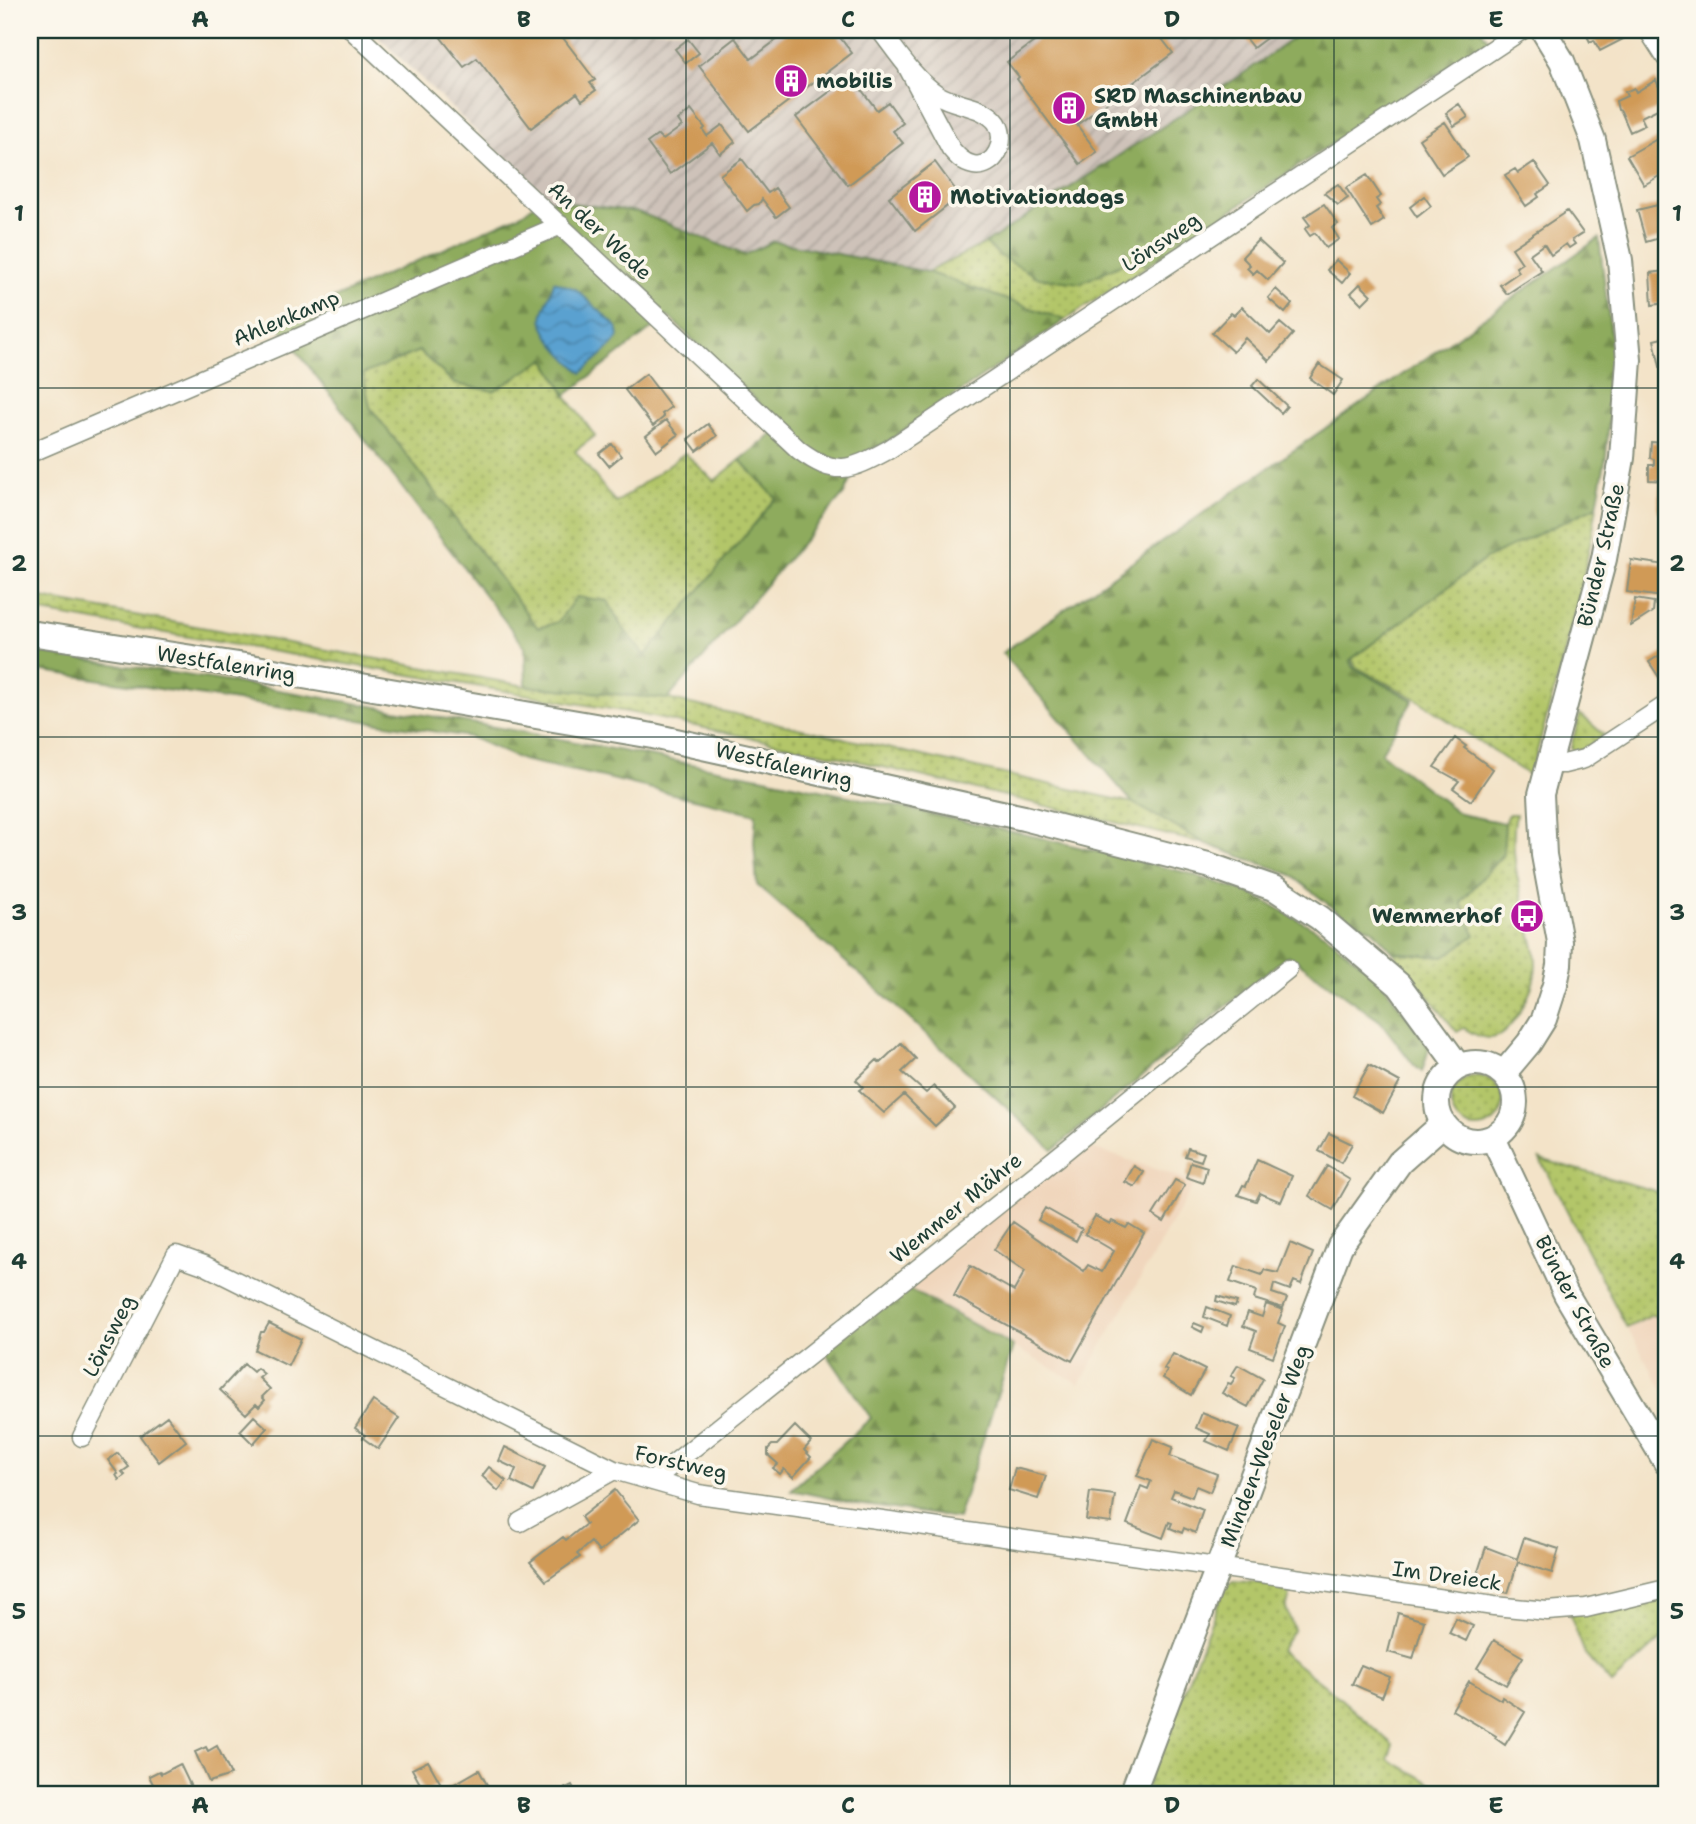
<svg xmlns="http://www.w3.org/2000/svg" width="1696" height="1824" viewBox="0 0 1696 1824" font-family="'Shantell Sans',sans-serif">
<defs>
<pattern id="industrial-furrows" width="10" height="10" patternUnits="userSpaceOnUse" patternTransform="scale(1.75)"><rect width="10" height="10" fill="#cec2b9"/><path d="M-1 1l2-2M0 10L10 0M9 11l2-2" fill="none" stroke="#a79f97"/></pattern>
<pattern id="grass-dots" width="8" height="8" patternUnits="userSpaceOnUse" patternTransform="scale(1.75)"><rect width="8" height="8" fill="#b3c669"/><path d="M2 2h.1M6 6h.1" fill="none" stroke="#91a257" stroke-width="1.8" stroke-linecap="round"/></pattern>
<pattern id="forest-firs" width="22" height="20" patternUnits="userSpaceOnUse" patternTransform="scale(1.75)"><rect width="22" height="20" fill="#8eab5d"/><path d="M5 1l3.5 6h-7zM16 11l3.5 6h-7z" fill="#738c4e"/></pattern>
<pattern id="water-waves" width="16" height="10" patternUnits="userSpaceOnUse" patternTransform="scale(1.75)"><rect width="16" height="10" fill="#5aa1d0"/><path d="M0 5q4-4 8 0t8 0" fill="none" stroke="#4a84aa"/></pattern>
</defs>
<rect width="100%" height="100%" fill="#fbf7ec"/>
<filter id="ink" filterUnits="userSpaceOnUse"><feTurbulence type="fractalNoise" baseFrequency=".0143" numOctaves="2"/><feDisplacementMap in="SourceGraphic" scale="14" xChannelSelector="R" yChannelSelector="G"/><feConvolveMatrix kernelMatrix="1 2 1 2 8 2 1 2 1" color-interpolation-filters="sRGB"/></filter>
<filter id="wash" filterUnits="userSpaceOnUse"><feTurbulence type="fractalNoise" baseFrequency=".00686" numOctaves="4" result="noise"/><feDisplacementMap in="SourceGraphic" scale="28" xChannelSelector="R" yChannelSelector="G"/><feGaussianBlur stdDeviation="1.57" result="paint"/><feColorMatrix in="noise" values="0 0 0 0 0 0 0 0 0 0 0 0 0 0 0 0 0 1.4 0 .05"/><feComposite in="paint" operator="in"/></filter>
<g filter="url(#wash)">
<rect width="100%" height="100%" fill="#f3e3c8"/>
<!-- built -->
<path fill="#f0d6bc" d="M1083 1145 1195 1182 1080 1384 912 1291 907 1286Z
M1652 1315 1666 1319V1395L1627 1328Z"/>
<!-- industrial -->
<path fill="url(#industrial-furrows)" d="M371 30H1305L1244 73 986 243 927 272 773 241 745 255 638 212 547 200Z"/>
<!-- grass -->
<path fill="url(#grass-dots)" stroke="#69824e" stroke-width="2" d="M986 243 1000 256 1081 283 1133 258 1147 266 1065 320 927 272Z
M419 351 455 384 545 358 566 396 595 436 575 451 616 503 685 453 714 481 740 460 777 498 645 657 620 624 608 601 576 597 558 622 538 628 370 407 363 374Z
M1597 506C1582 597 1555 687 1530 776L1415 698 1356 667 1352 659 1487 558Z
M30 596 526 686 668 699 1133 803 1206 844 824 753 628 712 30 610Z
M1580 714 1604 735 1583 750 1574 751 1571 747Z
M1509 814H1516C1508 852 1521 894 1530 931 1532 941 1536 952 1536 963 1536 980 1531 993 1522 1008 1506 1035 1494 1049 1464 1028L1457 1032 1393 952 1444 957 1461 902 1503 854 1505 823Z
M1451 1102a26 26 0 1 1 52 0a26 26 0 1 1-52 0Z
M1540 1159 1666 1194V1319L1652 1315 1627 1328Z
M1233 1581 1293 1585 1286 1609 1294 1629 1280 1651 1333 1692 1393 1745 1388 1759 1451 1794H1166L1146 1787 1225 1587Z
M1666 1594V1635L1612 1684 1585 1654 1570 1615Z"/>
<!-- forest -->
<path fill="url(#forest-firs)" stroke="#567448" stroke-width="2" fill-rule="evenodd" d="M1305 30H1481L1489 40 1147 266 1133 258 1081 283 1039 278 1000 256 986 243 1244 73Z
M541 199 638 212 745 255 773 241 927 272 1065 320 885 443 860 457 844 494 668 699 526 686 525 647 276 324 522 214ZM668 316 783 426 740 460 776 498 645 656 620 624 608 601 576 597 558 622 538 628 370 407 363 374 419 351 455 384 494 391 545 359 566 395Z
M1599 238 1614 359 1606 456 1597 506 1487 558 1350 660 1354 668 1413 700 1381 753 1460 814 1505 823 1503 854 1461 902 1475 935 1444 957 1393 952 1373 930 1343 916 1290 874 1206 844 1133 803 1002 653Z
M30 651 243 684 512 730 765 778 1037 837 1188 873 1252 894 1326 935 1379 978 1429 1048 1422 1072 1414 1065 1380 1021 1288 955 1053 1150 879 991 757 885 754 842 756 814 603 777 522 760 470 737 30 669Z
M898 1278 912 1291 1013 1346 958 1518 857 1504 791 1490 871 1418 818 1341Z"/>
<!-- water -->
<path fill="url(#water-waves)" stroke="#3c6f82" stroke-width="2" d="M554 281 576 289 617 327 619 336C607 354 596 358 582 373 570 361 537 332 543 313 546 302 552 293 554 281Z"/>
<g id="blocks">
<!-- building -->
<path fill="#d09a56" d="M435 30H557L595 80 590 83 596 90 582 100 577 93 531 128 477 58 464 67Z
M790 30H834L852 53 749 131 699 66 735 38 751 59Z
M1050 30H1155L1173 53 1077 125 1097 152 1080 164 1017 79 1019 77 1007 62Z
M1239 30H1277L1253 48Z
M1589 30H1626L1629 36 1600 51 1594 40 1590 42 1586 34 1590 31Z
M688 39 699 53 686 63 675 49Z
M851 76 877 110 888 102 903 123 893 131 903 143 848 185 796 117Z
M1656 80 1666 105 1641 117 1645 125 1630 132 1621 111 1618 110 1616 101 1627 96 1625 92 1634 88 1636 92Z
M1459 104 1468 117 1454 126 1446 113Z
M691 110 705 128 703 130 707 136 722 125 735 142 720 154 712 143 670 174 647 143 658 135 663 140 682 126 678 120Z
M1445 122 1468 157 1442 174 1419 139Z
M1666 134V172L1644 185 1627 156Z
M742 159 768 193 775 188 789 207 776 217 762 199 759 204 754 205 747 211 720 175Z
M935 162 960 196 915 231 889 197Z
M1534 162 1550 185 1537 194 1539 197 1526 206 1505 175 1515 169 1518 173Z
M1367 175 1381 196 1376 199 1380 205 1376 208 1384 220 1372 228 1346 188Z
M1338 184 1348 198 1338 205 1324 193Z
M1424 196 1431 206 1417 217 1410 207Z
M1666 203V236L1646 242 1637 210Z
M1324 204 1338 224 1332 228 1339 239 1326 248 1315 233 1310 236 1305 229 1310 225 1304 217Z
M1567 211 1583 233 1572 240 1575 244 1569 248 1566 244 1551 255 1544 244 1530 254 1542 271 1507 294 1500 285 1519 272 1516 267 1522 263 1512 248Z
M1258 240 1283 263 1268 280 1257 270 1253 274 1247 268 1250 265 1242 257Z
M1336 260 1350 273 1342 283 1327 270Z
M1666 271V303L1652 305 1650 273Z
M1360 284 1371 295 1362 304 1351 293Z
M1276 289 1292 304 1285 313 1268 298Z
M1242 307 1270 334 1280 323 1293 334 1269 361 1245 338 1233 352 1212 333 1231 313 1234 315Z
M1666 337V370L1661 371 1654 340Z
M1319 364 1343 380 1333 395 1310 378Z
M646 374 671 407 662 414 664 417 653 426 625 390Z
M1258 379 1287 406 1281 413 1252 386Z
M666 420 678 435 657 451 646 436Z
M708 424 717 436 697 451 688 439Z
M1651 442 1666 443V481L1649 480V465H1654V459L1650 458Z
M612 444 621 456 609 466 599 454Z
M1660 484H1666V512H1658Z
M1631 560 1666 565V594L1662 597 1627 592Z
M1635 599 1654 602 1653 612 1631 626Z
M1666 651V681L1663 683 1649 662Z
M1455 738 1466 746 1464 748 1493 769 1471 801 1453 788 1459 781 1434 767Z
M901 1043 916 1059 902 1072 926 1093 934 1086 955 1108 935 1126 904 1095 884 1113 859 1090 863 1087 856 1080 877 1060 880 1063Z
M1369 1065 1400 1082 1383 1113 1352 1096Z
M1329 1133 1352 1144 1341 1163 1319 1151Z
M1188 1148 1204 1153 1201 1161 1185 1156Z
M1257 1160 1292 1176 1281 1202 1260 1193 1256 1201 1238 1195 1243 1185 1246 1186Z
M1191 1162 1207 1167 1203 1183 1186 1177Z
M1134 1166 1144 1172 1135 1187 1125 1182Z
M1327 1166 1350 1180 1333 1210 1309 1196Z
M1175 1180 1185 1185 1164 1222 1153 1215Z
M1045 1208 1082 1229 1076 1241 1038 1220Z
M1095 1216 1110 1224 1112 1221 1126 1228 1129 1224 1144 1233 1072 1361 954 1296 970 1266 1014 1291 1025 1271 994 1250 1013 1222 1084 1271 1088 1265 1102 1272 1114 1251 1085 1234Z
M1290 1243 1313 1253 1301 1284 1294 1281 1290 1290 1274 1284 1272 1293 1287 1298 1283 1308 1254 1299 1256 1291 1230 1282 1236 1266 1262 1275 1264 1270 1278 1273Z
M1217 1296 1237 1302 1235 1307 1216 1301Z
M1266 1304 1283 1310 1278 1323 1285 1326 1273 1357 1250 1348 1256 1331 1243 1326 1248 1312 1262 1317Z
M1207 1307 1230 1316 1227 1326 1204 1317Z
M269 1323 301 1339 288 1366 255 1350 261 1332H264Z
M1194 1323 1204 1327 1202 1332 1192 1327Z
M1173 1354 1205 1370 1191 1395 1163 1378 1167 1371 1164 1369Z
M244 1364 253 1372 257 1368 264 1374 259 1378 270 1389 262 1397 265 1400 259 1407 256 1404 246 1414 220 1390Z
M1238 1365 1263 1379 1248 1407 1222 1393 1228 1383 1231 1384 1235 1378 1231 1376Z
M373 1401 399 1418 378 1449 363 1438 365 1435 355 1428Z
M1202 1413 1239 1428 1229 1451 1206 1441 1210 1434 1196 1428Z
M167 1416 186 1441 159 1462 140 1436Z
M254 1416 267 1428 253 1444 240 1431Z
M795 1426 811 1442 804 1450 811 1457 793 1477 784 1469 780 1474 773 1468 778 1464 768 1455V1449L772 1445H777Z
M1153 1439 1173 1447 1170 1456 1217 1474 1210 1492 1196 1486 1192 1497 1174 1490 1171 1497 1203 1510 1195 1533 1184 1528 1182 1533 1170 1528 1172 1523 1169 1522 1163 1538 1127 1524 1141 1486 1148 1489 1151 1481 1137 1476Z
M505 1447 545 1467 533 1492 511 1481 516 1469 499 1461Z
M118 1453 129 1467 122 1472 125 1475 119 1480 116 1475 118 1474 108 1460Z
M489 1467 506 1481 498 1491 482 1476Z
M1015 1468 1046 1476 1038 1499 1009 1490Z
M615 1490 639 1520 599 1552 591 1542 577 1554 580 1557 546 1581 530 1562 563 1537 566 1540 586 1524 581 1517Z
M1090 1492 1115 1495 1111 1523 1086 1520Z
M1524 1538 1559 1549 1552 1573 1518 1562 1508 1593 1474 1584 1486 1547 1517 1559Z
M1398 1613 1424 1621 1413 1659 1388 1652Z
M1456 1618 1473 1626 1466 1641 1449 1633Z
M1494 1640 1523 1657 1506 1685 1477 1668Z
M1361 1665 1390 1677 1382 1697 1352 1684Z
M1469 1681 1501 1700 1502 1697 1525 1712 1505 1745 1495 1738 1496 1736 1452 1710Z
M217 1746 231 1775 209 1782 195 1752 206 1747 208 1751Z
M428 1761 441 1784 425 1793 412 1769Z
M180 1764 192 1789 182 1794H158L149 1776 159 1771 161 1774Z
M479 1770 492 1794H446L444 1790Z
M572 1785 576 1794H553Z
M143 1788 146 1794H126L133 1791 134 1793Z"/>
</g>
</g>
<g filter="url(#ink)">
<use href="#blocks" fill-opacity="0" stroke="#89907e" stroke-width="2"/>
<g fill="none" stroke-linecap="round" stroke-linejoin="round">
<!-- street casing -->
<g stroke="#89907e" stroke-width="21">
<path id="street" d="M352 30 799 450C836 477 849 471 888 450L1522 30
M880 30C897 52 914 79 938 95 955 106 984 105 997 123 1008 141 995 169 973 165 963 163 957 156 951 149L907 66
M1648 30 1666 58
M30 453 561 225
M1548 764H1564L1584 759 1666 705
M82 1437 176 1255 204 1265 614 1470 698 1494 1494 1606 1547 1611 1586 1608 1666 1589
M652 1481 1065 1151 1288 969
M520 1522 614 1470"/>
</g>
<!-- secondary casing -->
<g stroke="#89907e" stroke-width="28">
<path id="secondary" d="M30 633 245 666 653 736 1024 818 1208 865 1276 889 1320 918 1399 985 1459 1067
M1437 1102a39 39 0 1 1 78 0a39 39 0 1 1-78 0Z
M1503 1074 1529 1043 1544 1019 1555 985 1559 965 1560 942 1544 855 1541 794 1604 559 1622 458 1629 360 1620 260 1593 140 1562 61 1543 30
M1493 1138 1566 1294 1666 1462
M1132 1794 1340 1246 1400 1162 1443 1124"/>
</g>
<!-- street -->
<use href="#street" stroke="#fff" stroke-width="18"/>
<!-- secondary -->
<use href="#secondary" stroke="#fff" stroke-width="24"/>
</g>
</g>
<!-- grid -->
<path fill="none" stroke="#1f3d34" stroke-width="2" stroke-opacity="0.55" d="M362 30V1794M686 30V1794M1010 30V1794M1334 30V1794M30 388H1666M30 737H1666M30 1087H1666M30 1436H1666"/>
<!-- icons -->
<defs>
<g id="building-disc" transform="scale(1.75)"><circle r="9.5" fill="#b5179e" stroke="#fbf7ec"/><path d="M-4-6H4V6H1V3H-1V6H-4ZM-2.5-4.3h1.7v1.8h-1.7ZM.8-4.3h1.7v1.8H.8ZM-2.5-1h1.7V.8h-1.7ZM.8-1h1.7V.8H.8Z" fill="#fff"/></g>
<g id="bus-disc" transform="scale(1.75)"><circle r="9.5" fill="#b5179e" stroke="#fbf7ec"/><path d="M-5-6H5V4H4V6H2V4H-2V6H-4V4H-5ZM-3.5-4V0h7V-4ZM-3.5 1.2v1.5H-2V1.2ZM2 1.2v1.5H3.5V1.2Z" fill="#fff"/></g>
</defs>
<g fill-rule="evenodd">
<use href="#building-disc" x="791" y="81"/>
<use href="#building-disc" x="1069" y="108"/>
<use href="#building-disc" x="925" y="197"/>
<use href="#bus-disc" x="1527" y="916"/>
</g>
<g text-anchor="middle" stroke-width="7" stroke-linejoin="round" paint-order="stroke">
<!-- poi labels -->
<g font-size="21" font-weight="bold" fill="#1f3d34" stroke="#fbf7ec" text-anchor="start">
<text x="816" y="88">mobilis</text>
<text x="1094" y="103">SRD Maschinenbau<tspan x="1094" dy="24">GmbH</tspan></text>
<text x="950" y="204">Motivationdogs</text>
<text x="1502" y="923" text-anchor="end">Wemmerhof</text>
</g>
<!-- street labels -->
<g font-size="21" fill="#1f3d34" stroke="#fbf7ec">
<text transform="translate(600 231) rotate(43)" y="7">An der Wede</text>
<text transform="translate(1161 242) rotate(-34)" y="7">Lönsweg</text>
<text transform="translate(286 318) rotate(-23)" y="7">Ahlenkamp</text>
<text transform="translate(1601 555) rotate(-77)" y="7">Bünder Straße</text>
<text transform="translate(226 664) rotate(9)" y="7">Westfalenring</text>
<text transform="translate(784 765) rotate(13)" y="7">Westfalenring</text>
<text transform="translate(956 1208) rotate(-39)" y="7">Wemmer Mähre</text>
<text transform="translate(1575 1302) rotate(62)" y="7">Bünder Straße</text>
<text transform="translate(109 1336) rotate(-63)" y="7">Lönsweg</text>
<text transform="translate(1265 1446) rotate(-69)" y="7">Minden-Weseler Weg</text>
<text transform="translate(681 1463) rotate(13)" y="7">Forstweg</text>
<text transform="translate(1447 1576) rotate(8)" y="7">Im Dreieck</text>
</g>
</g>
<!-- margin -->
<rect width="1696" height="1824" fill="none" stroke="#fbf7ec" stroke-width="77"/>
<rect x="38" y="38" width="1620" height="1748" fill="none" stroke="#1f3d34" stroke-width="2.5"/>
<g font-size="23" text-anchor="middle" font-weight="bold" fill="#1f3d34">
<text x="200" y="27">A</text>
<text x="524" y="27">B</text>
<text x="848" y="27">C</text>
<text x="1172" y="27">D</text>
<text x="1496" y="27">E</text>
<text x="19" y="221">1</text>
<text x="1677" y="221">1</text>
<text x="19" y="571">2</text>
<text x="1677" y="571">2</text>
<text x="19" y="920">3</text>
<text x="1677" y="920">3</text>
<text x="19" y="1269">4</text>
<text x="1677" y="1269">4</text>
<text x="19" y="1619">5</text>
<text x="1677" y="1619">5</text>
<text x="200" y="1813">A</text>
<text x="524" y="1813">B</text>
<text x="848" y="1813">C</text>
<text x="1172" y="1813">D</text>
<text x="1496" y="1813">E</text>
</g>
</svg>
